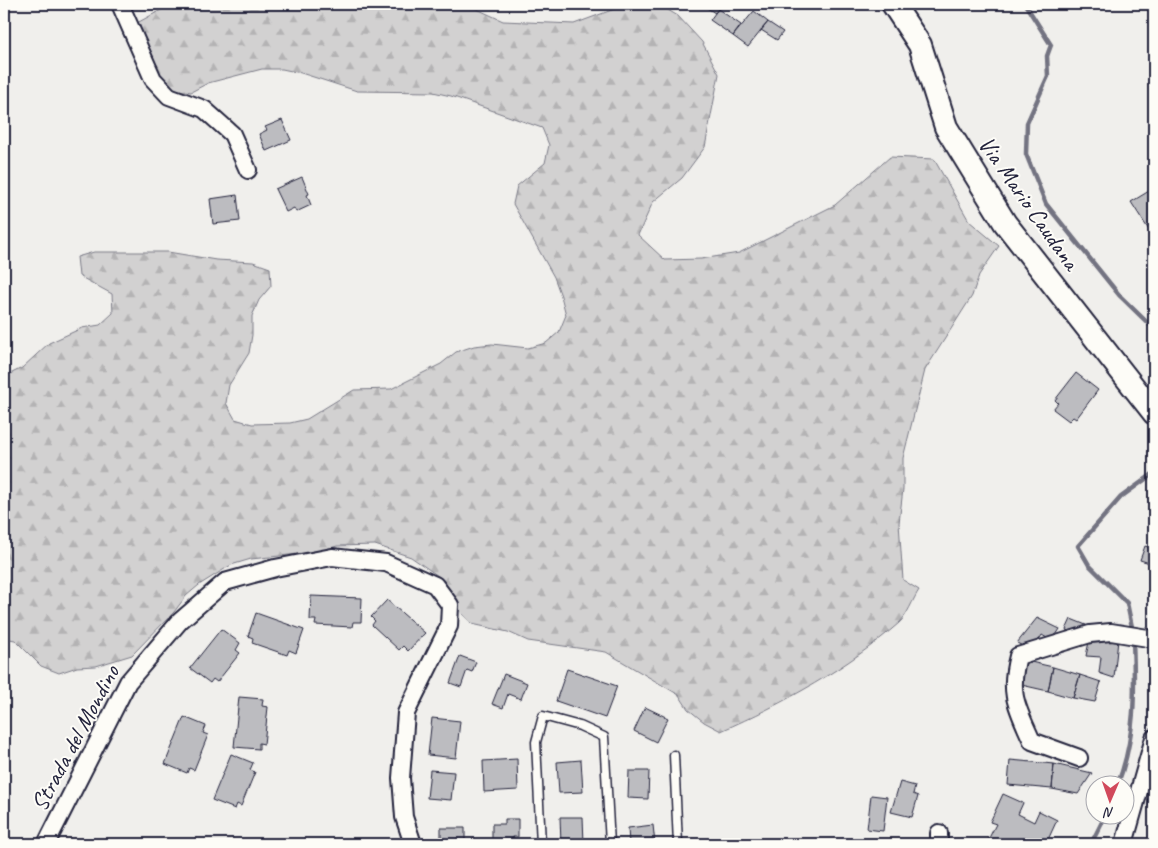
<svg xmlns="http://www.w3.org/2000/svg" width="1158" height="848" viewBox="0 0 1158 848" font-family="Caveat,sans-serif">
<defs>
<pattern id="forest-firs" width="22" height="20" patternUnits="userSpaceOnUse" patternTransform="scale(1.25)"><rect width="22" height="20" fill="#d2d1d1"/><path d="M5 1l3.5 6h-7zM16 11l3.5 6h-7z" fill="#b4b3b4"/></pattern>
</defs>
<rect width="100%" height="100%" fill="#f0efec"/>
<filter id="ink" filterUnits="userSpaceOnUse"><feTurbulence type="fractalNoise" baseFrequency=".02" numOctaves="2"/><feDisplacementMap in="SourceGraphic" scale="10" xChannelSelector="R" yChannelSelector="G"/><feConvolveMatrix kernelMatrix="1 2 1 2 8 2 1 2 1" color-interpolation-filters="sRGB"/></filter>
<g filter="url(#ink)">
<!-- forest -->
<path fill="url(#forest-firs)" stroke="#7a7a86" d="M172 4H466L503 21 574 24 628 4H658L678 16 702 42 719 74 705 147 682 178 653 202 638 235 665 260 701 259 739 253 835 205 890 157 934 159 969 221 999 246 979 275 972 296 925 370 903 458V489L899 523 903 580 919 590C913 599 907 616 899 623 849 667 783 704 721 731L704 722 688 709 679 695 606 652 528 641 508 632 472 624 459 610 452 593 441 578 411 557 375 545 337 546 317 552 251 559 231 565 199 585 186 596 174 612 132 655 96 666 77 667 59 673 41 666 15 640 4 638V377L22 368 49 343 82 328 100 325 113 313 112 294 79 276 77 257 94 252H168L216 260 253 262 270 268 271 286 259 300 252 316V335L249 353 229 385 226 403 235 419 252 424 290 423 307 419 354 390 391 389 441 364 456 352 474 346 492 344 528 348 546 343 559 332 566 315 561 296 554 277 513 204 517 186 545 163 549 145 542 128 451 96 433 92 357 91 301 73 282 69H262L208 83 191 92 173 89 160 75 153 58 142 41 137 23Z"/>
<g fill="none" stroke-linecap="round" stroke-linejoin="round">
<!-- stream -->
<path stroke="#737381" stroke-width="4.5" d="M1025 4 1051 45 1047 56 1048 76 1027 123 1026 154 1046 204 1120 296 1154 329
M1133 632 1127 603 1089 565 1078 546 1121 497 1154 473
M1117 786C1136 738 1135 690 1133 640
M1091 844 1105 816"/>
</g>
<!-- building -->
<path fill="#bcbcc0" stroke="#22223b" d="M701 4H722L715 13Z
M718 9 741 25 733 36 710 20Z
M754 11 768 22 748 47 733 36Z
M768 22 783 32 777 40 761 30Z
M282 120 291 140 266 151 259 134 267 130 265 127Z
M302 177 309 194 307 195 311 205 296 212 294 208 286 212 275 189Z
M1154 188V238L1131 202Z
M237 195 240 221 213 224 210 199Z
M1076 373 1098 390 1076 419 1073 417 1069 421 1053 409 1058 403 1055 400Z
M1145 546 1154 549 1153 564 1140 560Z
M311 596 362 598 361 622H353L352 627 315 625 316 620H310Z
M387 600 425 633 408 651 403 646 399 650 372 625 375 621 371 617Z
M256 613 304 630 296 653 289 650 287 655 252 643 253 638 248 636Z
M1037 618 1060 629 1052 641 1042 635 1032 651 1017 643Z
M1071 619 1086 625 1081 636 1066 630Z
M221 629 240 643 236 650 240 653 217 682 213 679 210 683 190 668Z
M1090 637 1118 640 1114 678 1099 673 1101 657 1086 656Z
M460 656 476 662 472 672 467 670 461 687 450 683Z
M1022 660 1053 667 1048 691 1017 684Z
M1053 667 1080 675 1073 698 1048 691Z
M567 669 617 686 605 718 556 701Z
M504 674 527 683 521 699 508 694 503 708 492 704Z
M1080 675 1101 682 1095 702 1073 698Z
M239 697 263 699 262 706 268 707 264 744 259 743V749L234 747Z
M645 707 668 718 656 742 634 731Z
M184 717 206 726 203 733 208 735 194 770 189 768 187 773 165 764Z
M432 718 460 721 456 758 428 755Z
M231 754 253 763 250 770 255 772 241 806 237 804 235 809 212 800Z
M517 759 518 790 484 792 483 761Z
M581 760 583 792 559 793 557 762Z
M1010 760 1054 764 1052 789 1008 785Z
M1054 764 1092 773 1078 794 1052 789Z
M430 770 454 772 451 800 427 798Z
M629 771H649L648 799 628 798Z
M900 782 915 786 913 794 918 796 912 817 891 812Z
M1151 786H1154V807L1149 806Z
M1003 794 1023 803 1018 814 1034 822 1039 811 1057 820 1046 844H986L996 824 990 822Z
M871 795 887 797 883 831 867 829Z
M560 817H583L584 844H561Z
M505 819H518V837H513V843L492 844V824H505Z
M653 825 655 844H629L628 828Z
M441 828H465V844H441Z"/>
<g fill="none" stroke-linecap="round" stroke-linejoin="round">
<!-- lane casing -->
<g stroke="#22223b" stroke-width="11">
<path id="lane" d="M674 755 678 844
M541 844 536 742 543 716 580 726 604 737 610 844"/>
</g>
<!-- street casing -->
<g stroke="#22223b" stroke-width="20">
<path id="street" d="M120 4 153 79 169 96 204 109 232 134 248 170
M1079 758 1032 741C1017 707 1008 694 1018 656L1090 634 1111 632 1154 639
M46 844 128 682 180 621 225 582 275 568 332 557 386 563 435 585 450 605 449 626 406 713 401 778 404 817 413 844
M939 844V833
M1124 844 1154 738"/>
</g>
<!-- secondary casing -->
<g stroke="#22223b" stroke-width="26">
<path id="secondary" d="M893 4 920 45 946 127 1005 223 1154 413"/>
</g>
<!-- lane -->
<use href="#lane" stroke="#fdfcf7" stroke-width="8"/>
<!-- street -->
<use href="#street" stroke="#fdfcf7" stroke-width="16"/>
<!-- secondary -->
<use href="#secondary" stroke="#fdfcf7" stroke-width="22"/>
</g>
</g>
<g text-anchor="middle" stroke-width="4" stroke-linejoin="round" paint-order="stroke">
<!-- street labels -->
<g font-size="24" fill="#22223b" stroke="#fdfcf7">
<text transform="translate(1029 203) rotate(55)" y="8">Via Mario Caudana</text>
<text transform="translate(75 738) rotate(-62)" y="8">Strada del Mondino</text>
</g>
</g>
<!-- margin -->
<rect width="1158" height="848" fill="none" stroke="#fdfcf7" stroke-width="20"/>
<rect x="10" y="10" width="1138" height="828" fill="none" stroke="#22223b" stroke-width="2" filter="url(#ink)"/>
<!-- north arrow -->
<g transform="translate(1110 800) rotate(182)"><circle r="24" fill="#fdfcf7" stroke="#a5a5ac"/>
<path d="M0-4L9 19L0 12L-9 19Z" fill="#d1495b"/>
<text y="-8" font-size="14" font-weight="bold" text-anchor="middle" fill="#22223b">N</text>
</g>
</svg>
